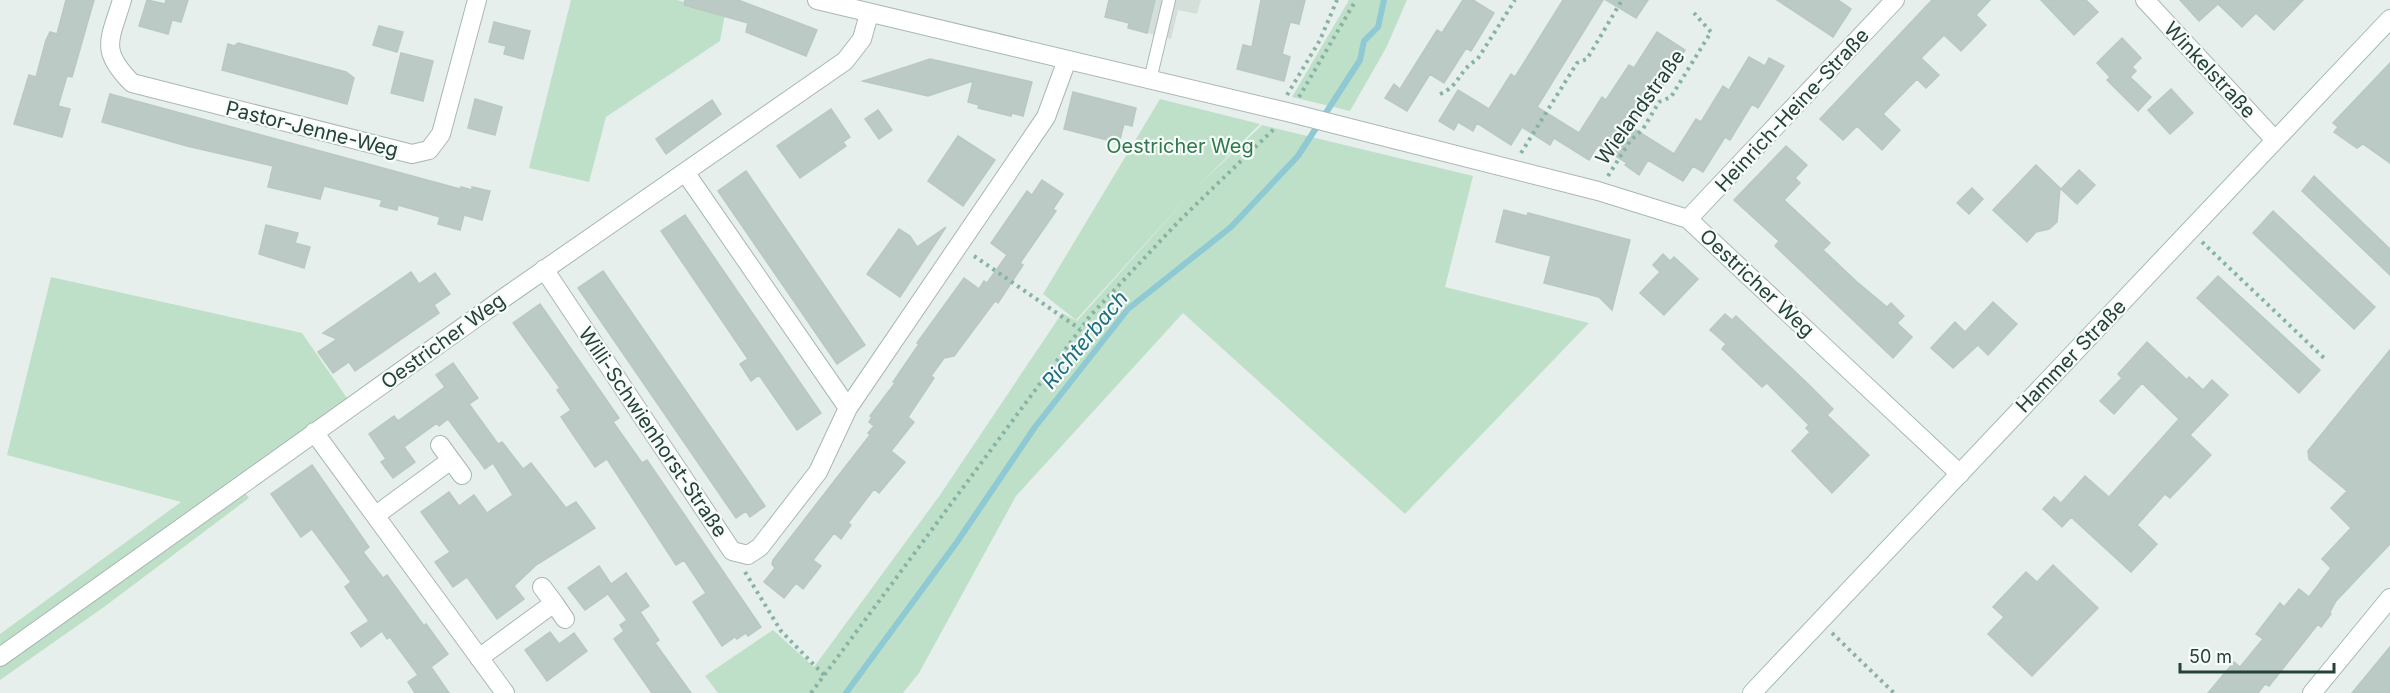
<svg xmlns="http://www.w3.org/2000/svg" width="2390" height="693" viewBox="0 0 2390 693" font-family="Inter,sans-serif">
<rect width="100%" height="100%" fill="#e6efeb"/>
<!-- built -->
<path fill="#d4dfda" d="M1135 0H1201L1197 14 1178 10 1171 39 1128 28Z"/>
<!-- green -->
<path fill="#bfe0c8" d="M571 0H677L725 14 720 41 606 117 589 182 529 168Z
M1349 0H1407L1386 48 1350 111 1292 97Z
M1160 99 1260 124 1200 184 1262 125 1473 176 1445 287 1589 323 1405 514 1183 313 1016 496 919 673 903 693H718L705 676 773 630 814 667 940 495 1062 313 1077 321 1192 192 1076 320 1043 294Z
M51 277 302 333 347 398 0 649V634L181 502 7 455Z
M242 489 249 498 104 607 0 680V663Z"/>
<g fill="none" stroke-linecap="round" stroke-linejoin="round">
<!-- stream -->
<path stroke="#8ec9d4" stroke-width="6" d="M846 693 957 542 1035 427 1128 309 1231 227 1298 156 1360 60 1364 41 1378 27 1384 0"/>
</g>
<!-- building -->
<path fill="#bbcac4" stroke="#b8c9c2" stroke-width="1.5" d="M66 0H94L72 77 67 76 58 106 70 109 62 137 14 124 29 75 36 77 46 40 50 32 57 34Z
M147 0 165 4 166 0H188L181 22 172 20 168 34 139 26Z
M685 0H738L817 30 806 56 746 32 748 23 684 5Z
M1109 0H1155L1147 33 1128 28 1129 23 1105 17Z
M1261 0H1305L1299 24 1290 22 1282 54 1290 57 1284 81 1237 69 1243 45 1252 47Z
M1463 0H1473L1494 13 1471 51 1466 48 1444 83 1430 74 1407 111 1385 98 1394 84 1400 89 1437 30 1442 33Z
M1563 0H1603L1537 107 1579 133 1602 97 1606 100 1629 65 1634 68 1657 32 1685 50 1663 86 1658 83 1631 127 1674 154 1696 119 1701 122 1723 86 1729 90 1749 57 1765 66 1769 58 1784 66 1758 108 1752 104 1730 140 1725 137 1703 172 1693 166 1683 181 1648 160 1639 175 1625 165 1627 163 1598 145 1589 160 1554 138 1550 145 1522 127 1511 145 1477 123 1473 131 1458 122 1454 130 1439 121 1458 90 1489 109 1511 74 1515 77Z
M1606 0H1648L1636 18Z
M1777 0H1838L1851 9 1833 37Z
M1932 0H1990L1976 15 1986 25 1961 51 1944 35 1921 58 1939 75 1926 88 1917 79 1883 114 1900 130 1882 150 1857 126 1843 140 1820 119Z
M2041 0H2086L2098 12 2074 35Z
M2180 0H2303L2274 30 2256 13 2242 27 2218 4 2199 21Z
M494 22 530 31 523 59 504 54 506 46 489 42Z
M379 26 403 32 397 52 373 45Z
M2122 38 2141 58 2132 67 2136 71 2130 77 2151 97 2138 111 2107 80 2110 77 2097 63Z
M238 43 346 72 354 78 347 104 222 70 228 44 234 46Z
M401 53 433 61 423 101 391 93Z
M930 59 1032 82 1023 116 1012 113 1011 116 978 108 979 105 968 102 973 81 928 96 863 81Z
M2390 63V163L2363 144 2357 148 2334 132 2338 127 2333 123Z
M2171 89 2193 113 2170 134 2148 110Z
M1073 92 1136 108 1132 126 1124 124 1119 143 1064 129Z
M110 94 460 189 461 187 472 190V187L490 191 482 220 464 215 460 230 438 224 440 217 398 205 397 210 380 206 382 200 324 186 320 199 268 187 273 166 187 146 102 122Z
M475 99 502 107 495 135 468 128Z
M712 100 721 114 666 154 656 139Z
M831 109 850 137 843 142 846 146 800 178 777 146Z
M878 110 892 130 879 139 865 119Z
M958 136 995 160 963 206 928 181Z
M1786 146 1807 165 1795 178 1800 183 1784 200 1830 243 1823 250 1857 282 1887 307 1891 303 1904 316 1897 323 1912 337 1893 358 1775 246 1779 241 1734 200Z
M2036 165 2060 188 2057 222 2049 229 2036 232 2027 242 1993 210Z
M2079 170 2095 185 2077 204 2061 189Z
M746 171 865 345 837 364 718 191Z
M2314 176 2390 249V275L2302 191Z
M1042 180 1063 194 1053 209 1056 211 1020 263 1023 265 998 303 995 301 954 356 944 358 931 376 934 378 908 417 914 422 891 451 905 462 879 493 874 489 848 523 851 525 841 539 834 533 813 560 821 566 803 589 796 583 784 598 764 582 775 568 772 564 773 560 870 435 868 433 874 426 869 422 872 417 870 416 895 383 893 382 919 344 917 343 964 278 979 289 984 281 987 283 1007 255 991 243 1027 191 1032 195Z
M1972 188 1983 199 1969 214 1957 203Z
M1504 210 1527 216 1528 213 1630 240 1612 310 1599 297 1544 283 1551 256 1496 242Z
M2273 211 2375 307 2354 329 2253 233Z
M685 215 821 413 797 430 759 375 751 381 740 364 748 359 661 231Z
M266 225 298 233 295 243 310 247 304 268 259 254Z
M946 227 900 297 867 274 899 229 910 236 917 247Z
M1663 254 1670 261 1674 257 1698 279 1664 315 1640 293 1660 272 1653 265Z
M603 271 765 506 750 517 746 511 736 518 578 288Z
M411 272 419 284 435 273 450 294 434 305 439 313 355 371 349 362 333 373 318 352 337 339 323 333Z
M2218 276 2320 370 2299 393 2197 298Z
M1993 302 2017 324 1988 355 1978 345 1953 368 1931 348 1955 322 1965 332Z
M540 304 619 418 613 422 642 463 647 460 761 627 748 636 746 633 737 639 735 637 722 646 693 602 706 593 684 560 676 565 607 459 595 467 561 417 571 410 557 390 560 388 513 323Z
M1725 314 1732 320 1736 316 1805 381 1833 409 1827 415 1869 455 1832 493 1792 451 1810 432 1806 428 1809 425 1767 383 1762 387 1722 349 1726 344 1710 330Z
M2147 342 2187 380 2189 377 2203 390 2212 380 2228 395 2190 435 2211 455 2170 498 2165 494 2137 525 2157 544 2131 572 2071 517 2062 527 2043 509 2054 497 2061 503 2085 476 2109 497 2179 419 2142 383 2114 414 2100 401 2122 378 2118 374Z
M2390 350V544L2336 601 2330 612 2331 614 2321 627 2318 624 2269 686 2265 684 2258 693H2208L2234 662 2240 667 2263 639 2256 634 2280 603 2284 607 2299 589 2309 597 2331 568 2322 559 2351 528 2331 508 2347 491 2309 459 2308 451Z
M453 363 478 398 469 404 498 444 502 442 523 469 531 463 566 508 576 502 595 528 536 565 514 586 524 599 497 619 467 577 453 587 435 562 450 552 421 512 449 492 459 506 474 495 487 513 513 495 493 463 485 469 448 419 439 426 437 423 404 447 415 462 393 478 381 462 386 459 369 434 394 416 398 421 445 387 436 375Z
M312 465 369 547 363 552 383 578 387 575 424 626 426 624 448 654 431 667 449 693H415L408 682 418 675 390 637 387 639 382 631 361 647 351 633 369 621 345 587 351 582 312 529 301 537 271 494Z
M2053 565 2098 608 2032 676 1988 634 2004 617 1993 607 2026 572 2037 582Z
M599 566 611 584 626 573 649 606 640 612 659 640 655 643 691 693H652L614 639 624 631 620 625 627 620 608 594 585 610 568 588Z
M550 632 559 644 574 633 587 651 547 681 525 650Z
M2390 647V693H2352Z"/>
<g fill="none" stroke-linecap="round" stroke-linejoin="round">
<!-- lane casing -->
<g stroke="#a8b8b2" stroke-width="14">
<path id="lane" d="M1150 80 1169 0"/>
</g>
<!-- street casing -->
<g stroke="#a8b8b2" stroke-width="20">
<path id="street" d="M122 0C110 40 99 50 132 83L412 154 429 150 441 134 477 0
M817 0 1287 112 1598 191 1688 219 1960 474
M2145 0 2275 140
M685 172 848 408
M1688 219 1895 0
M544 269 732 551 748 555 760 547 818 472 848 408 1046 117 1067 60
M314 432 505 693
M451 460 462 475
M376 515 451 460 440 445
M554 603 565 619
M0 657 508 295 845 61 862 39 869 14
M479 658 554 603 542 587
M2312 693 2390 598"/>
</g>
<!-- secondary casing -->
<g stroke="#a4bbb3" stroke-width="20">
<path id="secondary" d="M1752 693 2390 19"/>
</g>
<!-- path -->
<path stroke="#86b3a5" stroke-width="4" stroke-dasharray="3 4.5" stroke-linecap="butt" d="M1440 94C1460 86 1459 69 1477 60L1515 0
M1287 95 1320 40 1337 0
M1299 97 1356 0
M1521 153 1577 63 1587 59 1622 0
M1608 176 1630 141 1643 129 1659 102 1671 97 1711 32 1694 13
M2202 242 2324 358
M974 256 1080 329
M745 572 781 631 824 675
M1832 633 1894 693
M811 693 1090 316 1180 220 1276 127"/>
<!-- lane -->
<use href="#lane" stroke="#fff" stroke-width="12"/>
<!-- street -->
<use href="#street" stroke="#fff" stroke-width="18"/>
<!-- secondary -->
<use href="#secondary" stroke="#fff" stroke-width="18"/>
</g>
<g text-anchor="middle" stroke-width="4.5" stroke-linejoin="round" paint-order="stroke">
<!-- street labels -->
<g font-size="20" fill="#24423a" stroke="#f7fbf9">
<text transform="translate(2210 70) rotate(47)" y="7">Winkelstraße</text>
<text transform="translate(1640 107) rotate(-54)" y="7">Wielandstraße</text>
<text transform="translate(1792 110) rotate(-47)" y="7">Heinrich-Heine-Straße</text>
<text transform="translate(312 129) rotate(14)" y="7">Pastor-Jenne-Weg</text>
<text transform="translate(1757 283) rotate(43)" y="7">Oestricher Weg</text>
<text transform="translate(443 341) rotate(-36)" y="7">Oestricher Weg</text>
<text transform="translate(2071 356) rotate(-46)" y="7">Hammer Straße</text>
<text transform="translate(653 432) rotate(56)" y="7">Willi-Schwienhorst-Straße</text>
</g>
<!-- park labels -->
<g font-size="20" fill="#2d7a4b" stroke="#f7fbf9">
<text x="1180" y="153">Oestricher Weg</text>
</g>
<!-- water labels -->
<g font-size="21" font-style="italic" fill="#1c6f80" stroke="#f7fbf9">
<text transform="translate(1085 340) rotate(-50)" y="7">Richterbach</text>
</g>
</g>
<!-- scale -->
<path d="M2180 663v9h154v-9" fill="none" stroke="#24423a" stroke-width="3"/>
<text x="2189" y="663" font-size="18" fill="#24423a" stroke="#f7fbf9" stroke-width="4.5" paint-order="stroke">50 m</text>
</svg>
